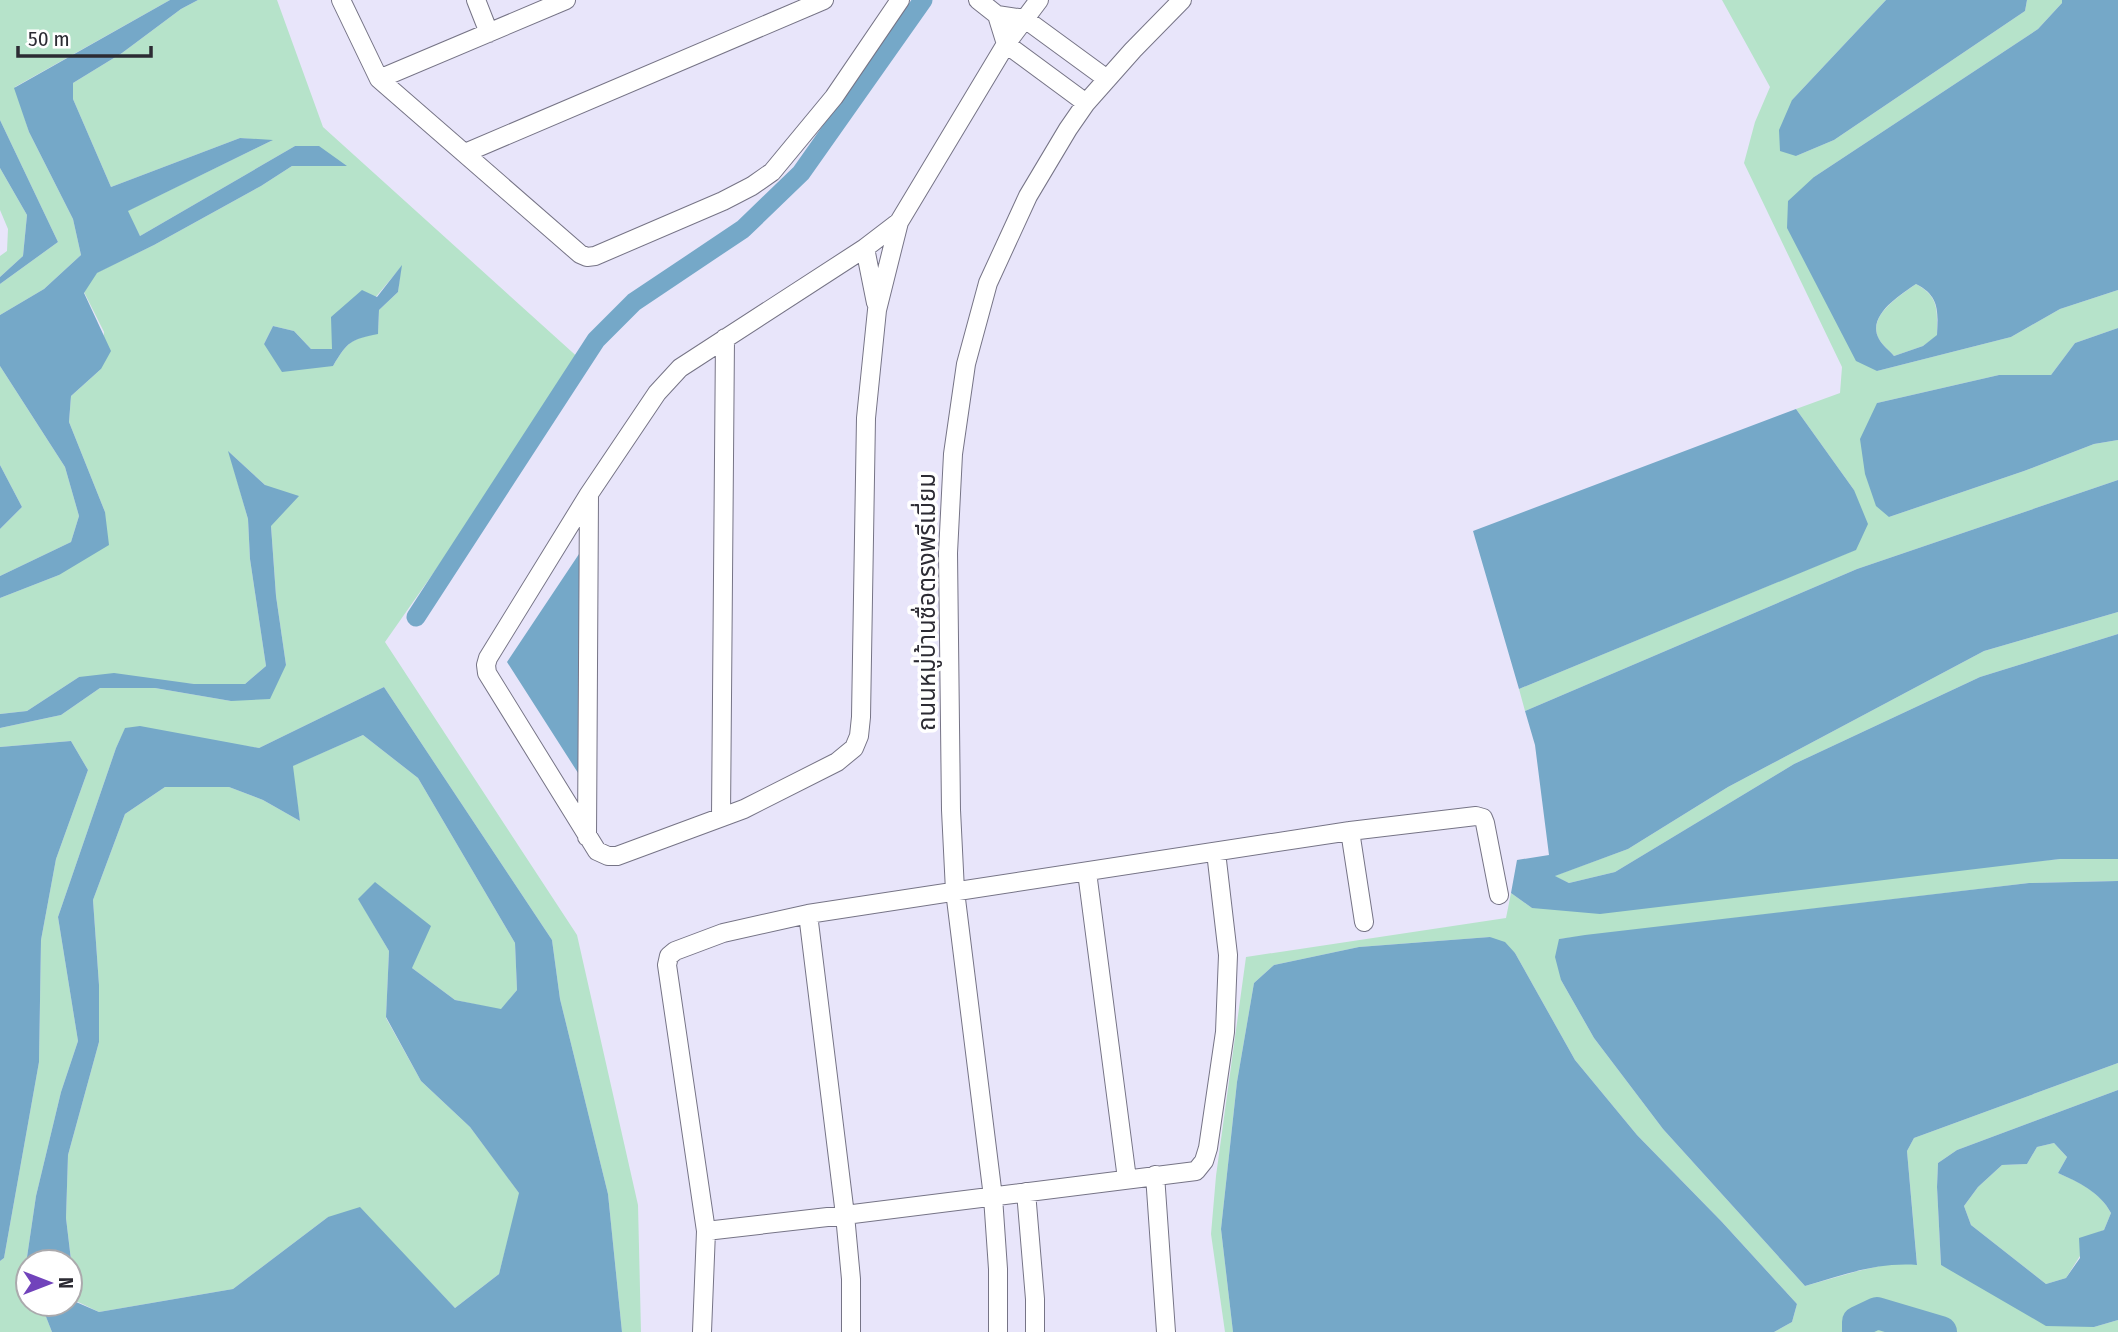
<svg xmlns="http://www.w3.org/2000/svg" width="2118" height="1332" viewBox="0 0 2118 1332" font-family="'Fira Sans Condensed','Noto Sans Thai',sans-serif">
<rect width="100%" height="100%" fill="#e8e5fa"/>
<!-- green -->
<path fill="#b6e3ca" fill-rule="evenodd" d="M0 0H170L15 87 29 132 73 219 81 255 44 289 0 315V284L58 242 0 120Z
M198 0H277L323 127 582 361 385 642 577 935 638 1205 641 1332H622L608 1194 560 999 552 940 384 687 259 748 125 729 116 748 58 917 78 1041 61 1092 36 1196 26 1264 28 1271V1304H41L52 1332H0V1261L4 1258 39 1062 41 940 56 859 88 770 71 741 0 747V728L61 715 100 688H155L231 701 286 665 276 596 271 526 265 485 229 452 248 519 250 559 266 666 245 684H194L79 677 27 711 0 714V598L59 575 105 512 69 422 71 396 101 369 104 332 84 292 96 273 154 245 261 186 292 166 310 165 295 146 140 236 127 211 271 141 240 138 111 187 73 99V83L122 53 181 9ZM401 267 398 292 379 310 378 333C350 340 348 341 333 366L264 344 273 326 294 331 311 349H332Z
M1722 0H1886L1792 100 1796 156 1834 140 2025 11 2027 0H2062V3L2038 29 1814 177 1877 371 2011 337 2060 309 2118 290V328L2075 343 2051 375H1999L1877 403 1889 517 2024 471 2094 444 2118 440V480L1857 569 1525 711 1519 689 1855 550 1854 490 1796 409 1840 393 1842 367 1744 163 1755 122 1770 87Z
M0 168 27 215 23 256 0 277V256L7 251 8 229 0 210Z
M1916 284C1940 297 1937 311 1937 336L1923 346 1894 356C1890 351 1882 345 1879 339 1866 316 1901 295 1916 284Z
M0 366 65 467 79 516 71 542 0 576V529L22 507 0 465Z
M2118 612V634L1980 677 1794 764 1615 872 1569 883 1554 876 1628 849 1728 787 1984 651Z
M363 735 418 778 515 943 517 990 501 1010 455 1000 412 968 358 898 389 951 386 1018 421 1081 470 1127 520 1194 499 1274 455 1308 429 1281 328 1217 233 1289 99 1312 76 1301 66 1218 68 1155 99 1042V985L93 900 125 814 165 787H229L263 800 300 821 292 766Z
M2060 859H2118V881L2029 883 1559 939 1561 980 1594 1038 1663 1129 1805 1286 1858 1271 1893 1263 1917 1264 1907 1151 1914 1138 2118 1063V1090L1957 1150 1938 1163 1937 1187 1941 1265 2094 1327 2118 1320V1332H1774L1792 1322 1797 1304 1722 1222 1637 1135 1575 1060 1515 953 1490 937 1359 947 1274 965 1254 983 1237 1082 1221 1229 1233 1332H1225L1211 1234 1216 1176 1246 957 1506 918 1511 893 1532 908Z
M2054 1143 2067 1157 2058 1173C2079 1182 2100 1192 2111 1213L2104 1230 2094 1234 2066 1278 2046 1284 1971 1225 1964 1206 1978 1187 2002 1165 2027 1164 2037 1147Z"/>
<!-- water -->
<path fill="#75a8c8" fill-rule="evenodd" d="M170 0H198L181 9 122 53 73 83V99L111 187 240 138 273 140 128 211 140 236 295 146H319L347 166H292L261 186 154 245 97 273 84 293 111 351 101 369 71 396 69 422 105 512 109 545 59 575 0 598V576L71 542 79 516 65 467 0 366V315L44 289 81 255 73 219 29 132 14 88Z
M1886 0H2027L2025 11 1834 140 1796 156 1780 151 1779 130 1792 100Z
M2062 0H2118V290L2060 309 2011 337 1877 371 1856 361 1787 228 1788 201 1814 177 2038 29 2062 3ZM1916 284C1940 296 1938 312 1937 335L1923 346 1894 356C1890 351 1882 345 1879 339 1866 316 1900 295 1916 284Z
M0 120 58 242 0 284V277L23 256 27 215 0 168Z
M402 265 398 292 379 310 378 334C350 340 348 341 333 366L282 372 264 344 273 326 294 331 311 349H332L331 317 362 290 377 297Z
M2118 328V440L2094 444 2024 471 1889 517 1876 506 1865 474 1860 439 1877 403 1999 375H2051L2075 343Z
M1796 409 1854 490 1868 524 1856 550 1519 689 1473 531Z
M228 451 265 485 299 496 271 526 276 596 286 665 270 699 231 701 155 688H100L61 715 0 728V714L27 711 79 677 114 673 194 684H245L266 666 250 559 248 519Z
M0 465 22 507 0 529Z
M2118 480V612L1984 651 1728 787 1628 849 1555 876 1569 883 1615 872 1794 764 1980 677 2118 634V859H2060L1600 914 1532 908 1511 893 1517 860 1549 855 1535 745 1525 711 1857 569Z
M587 542 580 776 507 662Z
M384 687 552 940 560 999 608 1194 622 1332H52L41 1304H70V1262H28V1271L26 1264 36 1196 61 1092 78 1041 58 917 116 748 125 728 140 726 259 748ZM363 735 418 778 515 943 517 990 501 1009 455 1000 412 968 431 926 375 882 358 899 389 951 386 1017 421 1081 470 1127 519 1193 499 1274 455 1308 360 1207 328 1217 233 1289 99 1312 76 1302 66 1218 68 1155 99 1042V985L93 900 125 814 165 787H229L263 800 300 821 293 766Z
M71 741 88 770 56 859 41 940 39 1062 4 1258 0 1261V747Z
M2118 881V1063L1914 1138 1907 1151 1917 1265C1877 1262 1843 1275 1805 1286L1663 1129 1594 1038 1561 980 1555 957 1559 939 1585 935 2029 883Z
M1490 937 1505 942 1515 953 1575 1060 1637 1135 1722 1222 1797 1304 1792 1322 1774 1332H1233L1221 1229 1237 1082 1254 983 1274 965 1359 947Z
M2118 1090V1320L2094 1327 2046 1326 1941 1265 1937 1187 1938 1163 1957 1150ZM2054 1143 2067 1157 2058 1173C2078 1182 2100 1192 2111 1213L2104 1230 2079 1238 2080 1258 2066 1278 2046 1284 1971 1225 1964 1206 1978 1187 2002 1165 2027 1164 2037 1147Z"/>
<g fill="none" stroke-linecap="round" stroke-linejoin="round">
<!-- canal -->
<path stroke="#75a8c8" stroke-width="19" d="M416 617 596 340 634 302 743 229 801 173 923 0"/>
<!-- river -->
<path stroke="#75a8c8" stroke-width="32" d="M1858 1332V1322L1877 1313 1941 1332"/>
<!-- street casing -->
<g stroke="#767486" stroke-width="20">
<path id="street" d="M341 0 379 79 580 254 587 257 595 256 723 201 752 186 772 172 834 97 900 0
M476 0 489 33
M978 0 997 15
M379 79 566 0
M1086 103 1006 44 997 15 1025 19 1107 79
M465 153 824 0
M899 222 865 248 680 368 657 393 589 494 488 658 486 665 487 673 597 851 608 856H617L744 809 837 762 854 748 859 736 861 717 866 418 877 310 899 222 1006 44 1039 0
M865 248 876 303
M721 817 725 338
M1350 831 1364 922
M587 837 589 494
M1087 872 1127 1179
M808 914 845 1215 851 1279V1332
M1155 1175 1166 1332
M1026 1192 1035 1299V1332
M706 1231 845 1215 1196 1171 1204 1161 1208 1148 1225 1032 1228 955 1216 852
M702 1332 706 1231 667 965 669 956 675 951 723 933 808 914 1350 831 1476 816 1483 818 1485 823 1499 895
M998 1332V1269L993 1197 955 891 951 810 948 553 953 454 966 364 988 283 1028 196 1068 129 1086 103 1133 50 1182 0"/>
</g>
<!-- street -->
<use href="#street" stroke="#fff" stroke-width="18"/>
</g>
<g text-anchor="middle" stroke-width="7" stroke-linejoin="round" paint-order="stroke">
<!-- street labels -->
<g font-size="24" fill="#2c2b33" stroke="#fff">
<text transform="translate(927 602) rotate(-90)" y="8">ถนนหมู่บ้านซื่อตรงพรีเมี่ยม</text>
</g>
</g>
<!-- north arrow -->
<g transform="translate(49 1283) rotate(90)"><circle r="33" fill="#ffffff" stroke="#abaaad" stroke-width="2"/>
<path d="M0-5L12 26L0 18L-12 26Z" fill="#7143bb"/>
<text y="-10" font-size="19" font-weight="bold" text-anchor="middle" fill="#2c2b33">N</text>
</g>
<!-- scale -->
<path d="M18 46v10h133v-10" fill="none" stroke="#2c2b33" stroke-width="3.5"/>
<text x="28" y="46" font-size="21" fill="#2c2b33" stroke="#ffffff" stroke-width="5" paint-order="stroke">50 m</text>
</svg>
